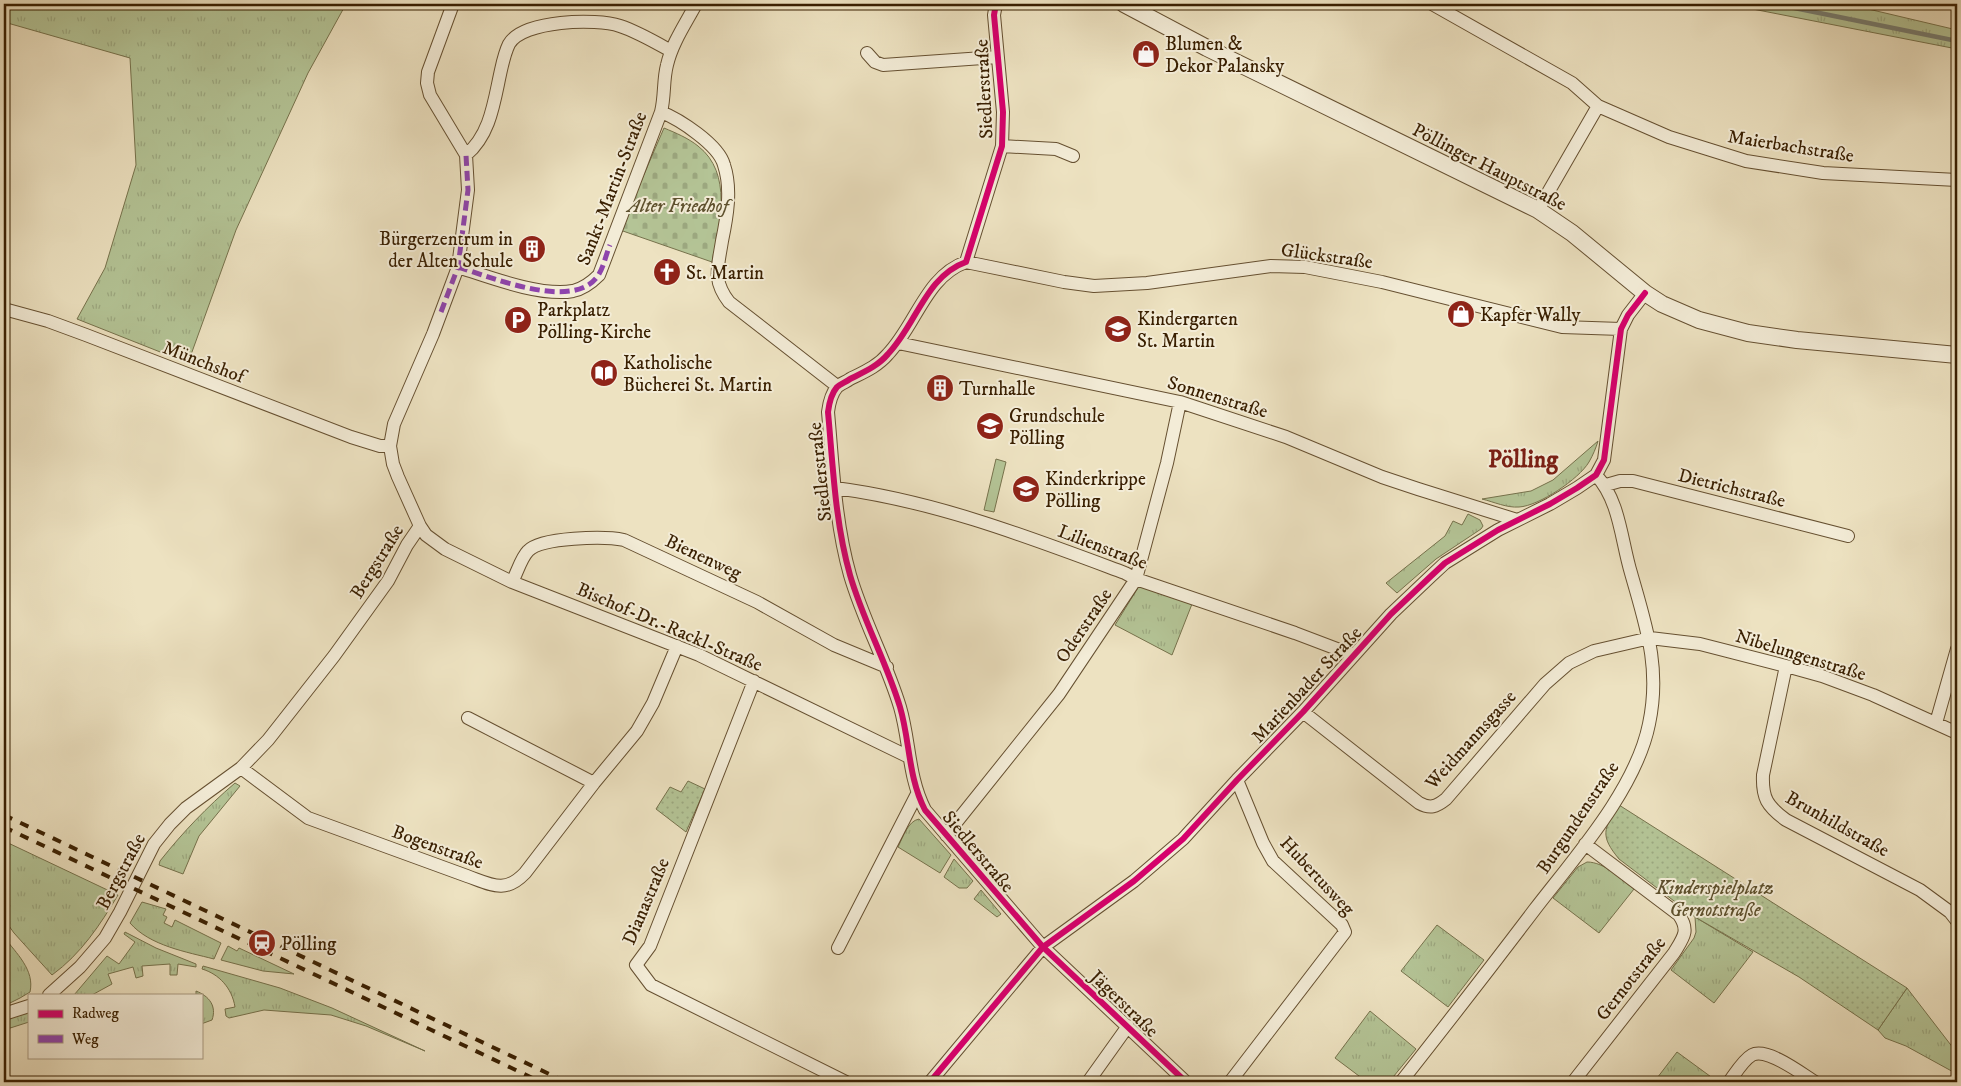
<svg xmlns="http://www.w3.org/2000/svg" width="1961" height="1086" viewBox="0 0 1961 1086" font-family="'IM FELL DW Pica',serif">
<defs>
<pattern id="grass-tufts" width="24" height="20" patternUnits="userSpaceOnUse" patternTransform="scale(1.25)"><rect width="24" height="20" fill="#b4c496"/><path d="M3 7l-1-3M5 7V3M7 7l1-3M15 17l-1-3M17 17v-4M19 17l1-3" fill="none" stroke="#9ca880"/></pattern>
<pattern id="cemetery-stones" width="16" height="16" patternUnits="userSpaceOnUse" patternTransform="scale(1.25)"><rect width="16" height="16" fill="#b4c496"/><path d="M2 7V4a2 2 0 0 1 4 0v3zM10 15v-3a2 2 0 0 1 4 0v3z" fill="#9ca880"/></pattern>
<pattern id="park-dots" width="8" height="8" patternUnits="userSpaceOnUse" patternTransform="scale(1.25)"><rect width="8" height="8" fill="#b4c496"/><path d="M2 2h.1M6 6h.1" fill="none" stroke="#9ca880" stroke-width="1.8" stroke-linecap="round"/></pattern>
</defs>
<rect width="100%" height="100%" fill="#ede2c1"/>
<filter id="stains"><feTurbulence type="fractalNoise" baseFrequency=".004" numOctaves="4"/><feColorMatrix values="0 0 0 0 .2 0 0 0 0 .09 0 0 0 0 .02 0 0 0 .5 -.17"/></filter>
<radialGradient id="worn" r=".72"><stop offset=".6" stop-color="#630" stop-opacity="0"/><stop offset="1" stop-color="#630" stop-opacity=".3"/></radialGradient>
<!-- grass -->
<path fill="url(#grass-tufts)" stroke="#76724c" d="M4 4H346L308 73 236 230 188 363 77 319 105 268 136 165 130 58 4 22Z
M1727 4H1847L1957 30V49Z
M1598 441C1596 448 1593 455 1589 462 1579 479 1539 506 1519 507 1507 508 1494 502 1482 499L1531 491 1553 480Z
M1468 514 1480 520 1483 526 1481 529 1436 559 1397 593 1386 583 1445 536 1453 521 1462 525Z
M1139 586 1192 604 1172 655 1115 625Z
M235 783 240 786 199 836 183 874 159 865 160 861C183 832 207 807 235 783Z
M919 819 951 855 940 873 898 847C903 837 908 821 919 819Z
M4 841 118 895C100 925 81 954 52 975L14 933 4 919Z
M954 859 973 881 967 888H959L944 877Z
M1587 862C1605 862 1620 879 1634 889L1599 933 1553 898 1578 867Z
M981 890 1001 914 997 917 974 899Z
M142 902 166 909 163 915 167 917 164 923 172 927 175 920 221 943 214 959C187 952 150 946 130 923Z
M1695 917 1753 952 1714 1003 1671 970 1694 938 1696 932Z
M1437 925 1484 960 1448 1007 1401 971Z
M125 932 156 948 196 964V967L178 964 177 975H170V964L142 966 143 976 136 978 133 967 108 974 112 984 92 995H74L107 956 119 964 135 942 124 934Z
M4 937C16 953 35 970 30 992L20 998 4 1006Z
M228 946 237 951 239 948 294 974 263 971 221 960Z
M203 966 280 988 332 1008 425 1051 366 1026 331 1015 264 1010 229 1018 226 1016 225 1009 235 1007C232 988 219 974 202 969Z
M1907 988 1957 1053V1074L1906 1046 1885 1038 1878 1030Z
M196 991C209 996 217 1006 212 1020L201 1024V995H196Z
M1370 1011 1416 1049 1389 1082H1367L1335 1058Z
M29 1012V1022L4 1030V1019Z
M1677 1052 1718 1082H1654Z"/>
<!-- cemetery -->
<path fill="url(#cemetery-stones)" stroke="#76724c" d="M664 128C676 133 688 138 698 146 733 173 720 225 712 262L620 230Z"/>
<!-- park -->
<path fill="url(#park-dots)" stroke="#76724c" d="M688 781 705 789 686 832 656 809 670 787 681 792Z
M1619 805 1907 988 1878 1030 1799 977 1695 917 1619 859C1600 836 1603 829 1619 805Z"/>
<!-- garden -->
<path fill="#b4c496" stroke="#76724c" d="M996 459 1006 462 994 512 984 510Z"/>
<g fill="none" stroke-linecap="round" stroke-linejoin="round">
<!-- stream -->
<path stroke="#767d72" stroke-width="4.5" d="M1775 4 1957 41"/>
<!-- minor casing -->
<g stroke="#665031" stroke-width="14">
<path id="minor" d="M453 4 428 72 427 83 430 95 466 155 468 190 458 267 433 334 394 424 390 446 393 464 398 477 420 526 426 535 445 549 512 582 699 655 909 757
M996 4 994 15 1003 112 1002 146 966 262C926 276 916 325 888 354 878 366 864 372 850 379 846 382 840 384 837 387 831 394 829 404 828 412 833 466 835 522 850 575 863 620 886 661 900 707 910 741 908 777 925 810L1043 947 1186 1082
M1432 4 1572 83 1598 106 1669 137 1746 161 1823 173 1957 180
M867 53 875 62 883 65 997 57
M661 112C679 119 719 145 724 165 732 189 727 217 722 241 718 267 712 280 729 302L837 386
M1002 146 1056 149 1073 156
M466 155C491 134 494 101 501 70 503 61 505 52 509 44 523 20 596 18 620 26 638 32 655 42 671 51
M1538 210 1598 106
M966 262 1064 282 1094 286 1147 283 1271 266 1305 267 1382 282 1562 327 1621 329
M458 267C489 277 541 297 573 291 582 289 592 282 599 275L661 112C665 96 663 80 667 65 672 43 686 23 696 4
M4 309 48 321 86 335 351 437 380 446H390
M898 343 1180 402 1286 437 1382 477 1418 489 1517 520
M1606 485 1620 481H1633L1848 536
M835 488C936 501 1031 538 1125 573L1136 579 1295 633 1353 655
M512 582C517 573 521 558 528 551 541 537 605 536 624 540L757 602 834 645 887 667
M1786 666 1763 775C1762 798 1767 806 1786 820L1920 890 1950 912 1957 921
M754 681 650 946 636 965 651 985 846 1082
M1303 712 1419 803C1430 809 1436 807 1446 799L1545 684 1569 663 1594 651 1650 638 1700 644 1786 666 1822 676 1873 695 1957 733
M468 718 594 783
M1936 723 1957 649
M241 768 308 818 467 876C492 885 505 894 525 873L594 783 637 731 653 703 677 646
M946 835 1059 694 1136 579 1167 463 1180 402
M838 948 917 794
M49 995 80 967 105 938 120 912 154 844 170 824 186 808 241 768 268 740 334 656 388 581 407 545 420 526
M4 1014 29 1006
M930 1082 1043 947 1134 881 1183 839 1237 780 1303 712 1391 614 1430 577 1445 563 1498 530 1550 504 1577 488 1596 475 1604 460 1621 329 1628 315 1645 293
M1088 1082 1128 1026
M1230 1082 1345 932 1342 925 1273 861 1263 843 1237 780
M1401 1082C1446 1025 1491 967 1535 909 1575 857 1636 789 1649 724 1661 668 1646 626 1631 573 1621 540 1620 501 1596 475
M1573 1082 1674 953C1683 938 1690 931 1679 915L1585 844
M1729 1082C1735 1074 1743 1060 1752 1055 1767 1047 1802 1074 1815 1082"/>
</g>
<!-- tertiary casing -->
<g stroke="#665031" stroke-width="18">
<path id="tertiary" d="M1124 4 1207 48 1538 210 1572 233 1645 293 1662 304 1699 320 1748 333 1797 340 1957 355"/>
</g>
<!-- minor -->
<use href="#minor" stroke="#f3ecd7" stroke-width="12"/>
<!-- tertiary -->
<use href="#tertiary" stroke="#f3ecd7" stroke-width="16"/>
<!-- rail -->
<path stroke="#391f01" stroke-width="4" stroke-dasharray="9 9" stroke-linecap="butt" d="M4 815 566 1082
M4 827 541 1082"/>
<!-- quiet -->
<path stroke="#8e44ad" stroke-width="5" stroke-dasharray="10 5" stroke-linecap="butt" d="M458 267C491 277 576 313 599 274 604 266 606 254 610 245
M441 312 458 267 468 190 466 155"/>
<!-- cycleway casing -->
<g stroke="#f3ecd7" stroke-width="9">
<path id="cycleway" d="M996 4 994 15 1003 112 1002 146 966 262C926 276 916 325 888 354 878 366 864 372 850 379 846 382 840 384 837 387 831 394 829 404 828 412 833 466 835 522 850 575 863 620 886 661 900 707 910 741 908 777 925 810L1043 947 1186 1082
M930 1082 1043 947 1134 881 1183 839 1237 780 1303 712 1391 614 1430 577 1445 563 1498 530 1550 504 1577 488 1596 475 1604 460 1621 329 1628 315 1645 293"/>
</g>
<!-- cycleway -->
<use href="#cycleway" stroke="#d6006c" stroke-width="6"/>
</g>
<!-- icons -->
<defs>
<g id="shop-disc" transform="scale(1.4375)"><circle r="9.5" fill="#8f2418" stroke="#f3ecd7"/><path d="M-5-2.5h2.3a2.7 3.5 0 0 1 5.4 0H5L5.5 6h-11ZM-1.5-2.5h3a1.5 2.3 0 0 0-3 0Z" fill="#fff"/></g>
<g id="building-disc" transform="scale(1.4375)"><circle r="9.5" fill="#8f2418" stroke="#f3ecd7"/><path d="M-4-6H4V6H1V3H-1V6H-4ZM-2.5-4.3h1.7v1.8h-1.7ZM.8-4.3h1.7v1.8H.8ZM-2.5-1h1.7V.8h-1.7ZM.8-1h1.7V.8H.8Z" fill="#fff"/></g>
<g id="church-disc" transform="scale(1.4375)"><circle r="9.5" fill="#8f2418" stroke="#f3ecd7"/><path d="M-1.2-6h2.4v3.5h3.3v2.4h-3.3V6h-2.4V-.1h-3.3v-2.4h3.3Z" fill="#fff"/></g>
<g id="parking-disc" transform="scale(1.4375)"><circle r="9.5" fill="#8f2418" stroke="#f3ecd7"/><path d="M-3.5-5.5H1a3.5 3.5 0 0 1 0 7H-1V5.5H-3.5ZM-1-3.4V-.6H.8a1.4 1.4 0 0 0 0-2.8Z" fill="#fff"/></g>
<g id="school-disc" transform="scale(1.4375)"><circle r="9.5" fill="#8f2418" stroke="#f3ecd7"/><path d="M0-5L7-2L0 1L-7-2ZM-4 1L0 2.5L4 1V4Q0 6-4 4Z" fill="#fff"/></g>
<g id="library-disc" transform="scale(1.4375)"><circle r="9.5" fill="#8f2418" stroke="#f3ecd7"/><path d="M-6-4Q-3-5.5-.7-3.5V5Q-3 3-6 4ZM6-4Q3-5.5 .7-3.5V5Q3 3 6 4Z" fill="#fff"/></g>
<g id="station-disc" transform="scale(1.4375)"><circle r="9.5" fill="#8f2418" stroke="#f3ecd7"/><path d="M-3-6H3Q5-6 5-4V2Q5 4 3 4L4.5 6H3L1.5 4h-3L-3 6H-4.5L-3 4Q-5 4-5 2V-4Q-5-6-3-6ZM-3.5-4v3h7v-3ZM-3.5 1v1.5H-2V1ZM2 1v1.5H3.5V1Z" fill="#fff"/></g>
</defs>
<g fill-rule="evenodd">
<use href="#shop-disc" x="1146" y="54"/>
<use href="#building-disc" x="532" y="249"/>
<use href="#church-disc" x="667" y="272"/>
<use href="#shop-disc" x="1461" y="314"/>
<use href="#parking-disc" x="518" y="320"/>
<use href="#school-disc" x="1118" y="329"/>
<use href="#library-disc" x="604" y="373"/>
<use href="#building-disc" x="940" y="388"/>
<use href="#school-disc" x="990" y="426"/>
<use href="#school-disc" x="1026" y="489"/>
<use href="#station-disc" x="262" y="943"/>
</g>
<g text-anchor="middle" stroke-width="4" stroke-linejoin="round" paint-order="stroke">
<!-- poi labels -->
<g font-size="19" fill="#391f01" stroke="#f3ecd7" text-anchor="start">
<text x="1165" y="50">Blumen &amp;<tspan x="1165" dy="22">Dekor Palansky</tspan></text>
<text x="513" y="245" text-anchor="end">Bürgerzentrum in<tspan x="513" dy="22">der Alten Schule</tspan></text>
<text x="686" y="279">St. Martin</text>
<text x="537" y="316">Parkplatz<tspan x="537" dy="22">Pölling-Kirche</tspan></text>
<text x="1480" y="321">Kapfer Wally</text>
<text x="1137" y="325">Kindergarten<tspan x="1137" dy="22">St. Martin</tspan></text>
<text x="623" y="369">Katholische<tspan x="623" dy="22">Bücherei St. Martin</tspan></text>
<text x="959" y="395">Turnhalle</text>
<text x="1009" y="422">Grundschule<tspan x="1009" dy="22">Pölling</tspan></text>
<text x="1045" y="485">Kinderkrippe<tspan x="1045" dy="22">Pölling</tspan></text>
<text x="281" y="950">Pölling</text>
</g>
<!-- street labels -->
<g font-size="19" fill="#391f01" stroke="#f3ecd7">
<text transform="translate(983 89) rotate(-93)" y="7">Siedlerstraße</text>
<text transform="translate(1791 145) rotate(9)" y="7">Maierbachstraße</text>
<text transform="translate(1490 166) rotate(27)" y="7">Pöllinger Hauptstraße</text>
<text transform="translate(611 188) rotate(-69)" y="7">Sankt-Martin-Straße</text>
<text transform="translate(1327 255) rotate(8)" y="7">Glückstraße</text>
<text transform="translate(204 361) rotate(21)" y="7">Münchshof</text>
<text transform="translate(1218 396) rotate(17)" y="7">Sonnenstraße</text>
<text transform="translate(819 472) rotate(-96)" y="7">Siedlerstraße</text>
<text transform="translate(1732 487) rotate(14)" y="7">Dietrichstraße</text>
<text transform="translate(1103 546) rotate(21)" y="7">Lilienstraße</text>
<text transform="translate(704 556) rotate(25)" y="7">Bienenweg</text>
<text transform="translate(376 561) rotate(-58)" y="7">Bergstraße</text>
<text transform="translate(1083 625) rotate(-56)" y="7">Oderstraße</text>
<text transform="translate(670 626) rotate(23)" y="7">Bischof-Dr.-Rackl-Straße</text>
<text transform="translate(1801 654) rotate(17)" y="7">Nibelungenstraße</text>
<text transform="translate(1306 684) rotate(-47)" y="7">Marienbader Straße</text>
<text transform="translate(1470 739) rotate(-48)" y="7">Weidmannsgasse</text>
<text transform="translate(1577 817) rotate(-56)" y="7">Burgundenstraße</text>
<text transform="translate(1838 823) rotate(29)" y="7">Brunhildstraße</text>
<text transform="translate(438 846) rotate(20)" y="7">Bogenstraße</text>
<text transform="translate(979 851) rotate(50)" y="7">Siedlerstraße</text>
<text transform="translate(120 871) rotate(-62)" y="7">Bergstraße</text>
<text transform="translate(1318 875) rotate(47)" y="7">Hubertusweg</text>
<text transform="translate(645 901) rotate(-67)" y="7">Dianastraße</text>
<text transform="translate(1630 978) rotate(-52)" y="7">Gernotstraße</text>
<text transform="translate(1125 1003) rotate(44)" y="7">Jägerstraße</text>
</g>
<!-- park labels -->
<g font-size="19" font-style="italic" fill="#5e512e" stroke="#f3ecd7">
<text x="678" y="212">Alter Friedhof</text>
<text x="1715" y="894">Kinderspielplatz<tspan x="1715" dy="22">Gernotstraße</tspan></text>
</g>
<!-- district labels -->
<g font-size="24" font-weight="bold" fill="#7a1f14" stroke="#f3ecd7">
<text x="1523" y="467">Pölling</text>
</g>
</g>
<!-- margin -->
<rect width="1961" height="1086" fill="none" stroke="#ede2c1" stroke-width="20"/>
<rect x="5" y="5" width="1951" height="1076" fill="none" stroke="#391f01" stroke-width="2.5"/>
<rect x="10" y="10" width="1941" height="1066" fill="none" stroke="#391f01"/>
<!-- legend -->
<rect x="28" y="994" width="175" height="65" fill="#f3ecd7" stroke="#a99a81"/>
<rect x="38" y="1010" width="25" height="8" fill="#d6006c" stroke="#a99a81"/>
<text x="72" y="1018" font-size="15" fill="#391f01">Radweg</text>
<rect x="38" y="1035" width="25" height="8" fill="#8e44ad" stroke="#a99a81"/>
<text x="72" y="1044" font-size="15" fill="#391f01">Weg</text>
<rect width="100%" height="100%" filter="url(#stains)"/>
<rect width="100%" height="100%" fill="url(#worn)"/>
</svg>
